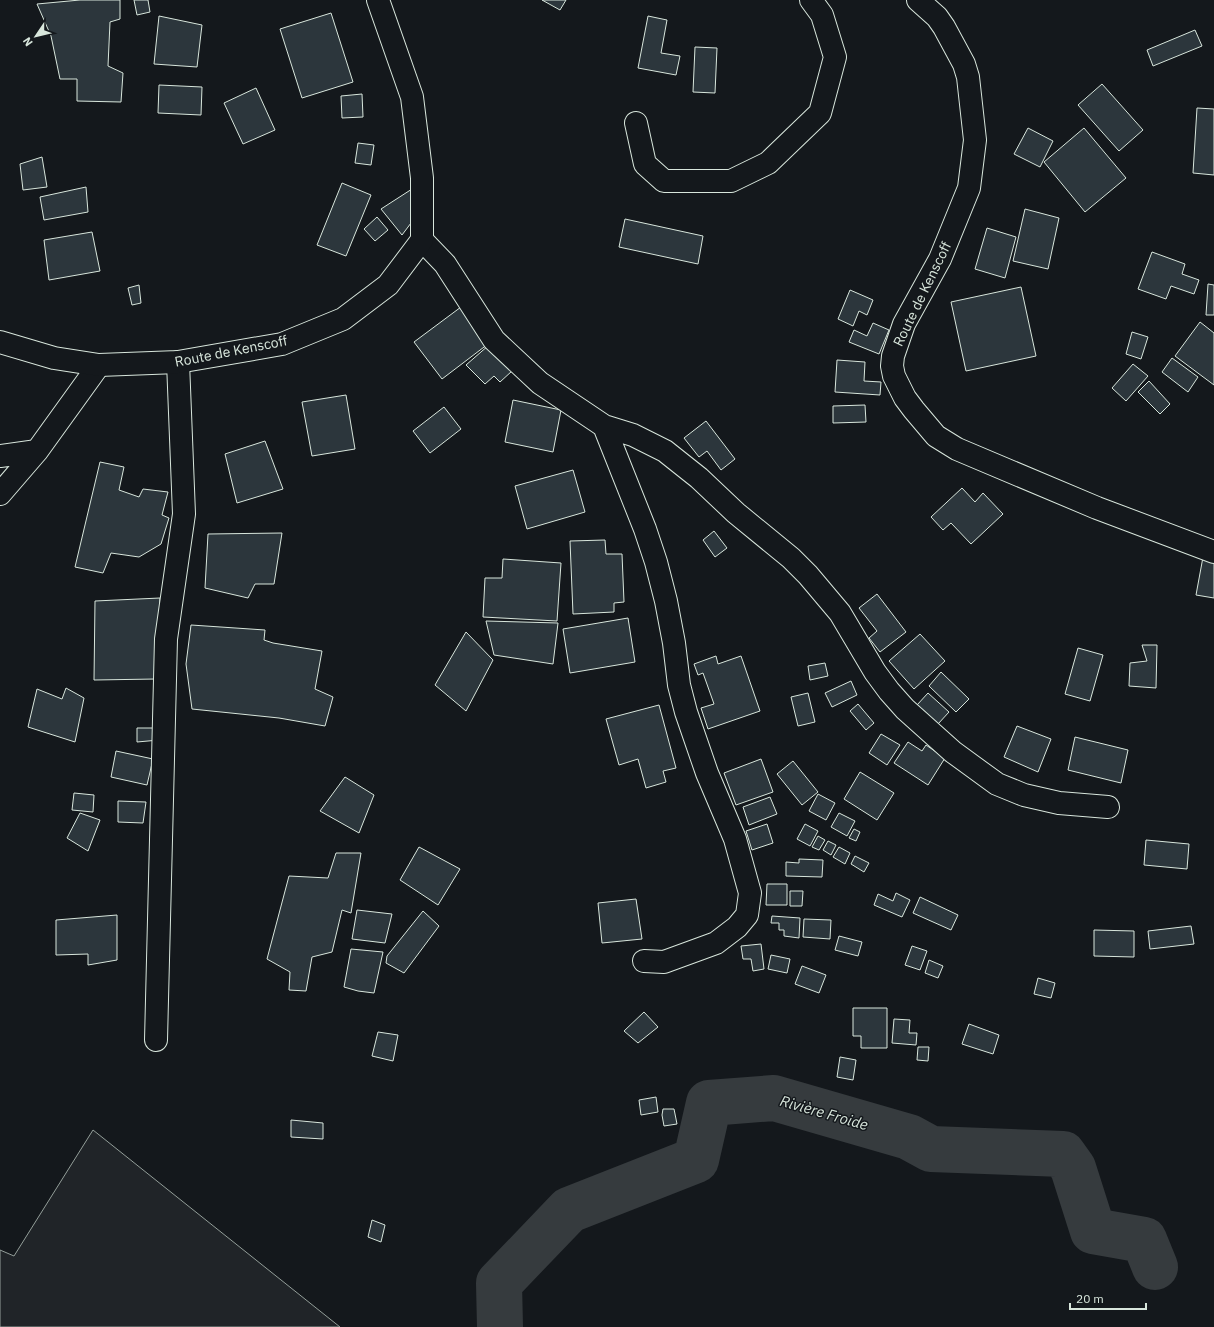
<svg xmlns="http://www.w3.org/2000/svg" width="1214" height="1327" viewBox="0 0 1214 1327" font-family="'IBM Plex Sans',sans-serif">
<rect width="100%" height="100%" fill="#14181c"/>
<!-- green -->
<path fill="#202428" stroke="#939e99" d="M93 1130 340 1327H0V1250L14 1256Z"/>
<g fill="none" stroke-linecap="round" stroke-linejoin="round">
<!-- river -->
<path stroke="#363b3e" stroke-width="46" d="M500 1327 499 1283 569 1210 696 1160 709 1103 774 1098 909 1137 931 1149 1063 1154 1073 1168 1093 1231 1144 1240 1155 1267"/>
</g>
<!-- building -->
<path fill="#2c363c" stroke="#d8e6dc" d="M80 0H120V19L110 22 108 66 123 73 121 102 77 101V79H60L51 36 37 4Z
M134 0H148L150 12 137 15Z
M542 0H566L560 10Z
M331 13 353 82 302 98 280 29Z
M159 16 202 25 197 67 154 64Z
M648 16 667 20 661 53 680 56 676 75 638 68Z
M1195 30 1202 46 1153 66 1147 50Z
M695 47 717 48 715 93 693 92Z
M1102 84 1143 130 1119 151 1078 105Z
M159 85 202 87 201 115 158 113Z
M256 88 275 130 243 144 224 103Z
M362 94 363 117 342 118 341 96Z
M1197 108 1214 109V175L1193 173Z
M1028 128 1053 141 1040 167 1014 154Z
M1084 128 1126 178 1085 212 1044 162Z
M358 143 374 145 371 165 355 163Z
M42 157 47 187 23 190 20 164Z
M342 183 371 195 346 256 317 245Z
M86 187 88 212 44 220 40 197Z
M412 189 411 223 402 235 381 209Z
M1025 209 1059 218 1048 269 1013 261Z
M377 217 388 230 375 241 364 229Z
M625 219 703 236 698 264 619 247Z
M987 228 1016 237 1005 278 975 269Z
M92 232 100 271 49 280 44 240Z
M1152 252 1185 264 1182 274 1199 280 1194 294 1171 286 1166 299 1138 289Z
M1208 284 1214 285V315H1206Z
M139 285 141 303 132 305 128 288Z
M1021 287 1036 356 966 371 951 302Z
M850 290 873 300 867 315 859 311 853 326 838 319Z
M461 307 488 344 442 379 414 342Z
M1200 322 1214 333V385L1175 356Z
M873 323 889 330 879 354 849 342 854 330 867 336Z
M1132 332 1148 337 1141 359 1126 354Z
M489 345 512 371 500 382 494 376 485 384 466 365Z
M1172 358 1198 377 1188 392 1162 372Z
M837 360 865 362 864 381 881 382 880 395 835 392Z
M1133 364 1148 376 1126 401 1112 388Z
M1149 381 1170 404 1160 414 1138 392Z
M346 395 355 449 312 456 302 402Z
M513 400 561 410 553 452 505 442Z
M865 405 866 422 833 423V406Z
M444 407 461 429 430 453 413 431Z
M706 421 735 459 721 470 707 451 699 457 684 438Z
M265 441 283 489 237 503 225 454Z
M100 462 124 467 119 490 139 497 143 489 168 492 162 515 169 518 161 544 139 557 111 553 103 573 75 567Z
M573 470 585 512 527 529 515 486Z
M962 488 975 502 983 493 1003 514 971 544 951 523 943 530 931 517Z
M714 531 727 548 715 557 703 540Z
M282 533 274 584H255L248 598 205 588 208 534Z
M605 540 606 554H622L624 602 614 603V612L573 614 570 541Z
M1203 557 1214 559V598L1196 595Z
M503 559 561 563 557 621 483 617 485 578H502Z
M877 594 906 632 880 652 869 638 877 631 859 608Z
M160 598 156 679 94 680 95 601Z
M628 618 635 662 570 673 563 629Z
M486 621 558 623 553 664 494 655Z
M191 625 265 630 264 640 273 643 322 651 315 689 333 697 325 726 279 718 192 709 186 664Z
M466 632 493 660 466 711 435 685Z
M920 634 945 661 914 689 889 661Z
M1142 645H1157L1156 688 1129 686 1130 663 1147 661Z
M1078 648 1103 655 1090 701 1065 694Z
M716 656 718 664 741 656 760 711 708 729 701 708 714 704 703 673 698 675 694 664Z
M825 663 828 676 810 680 808 666Z
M941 672 969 699 956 712 929 686Z
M851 681 857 695 832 707 825 693Z
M66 688 84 698 75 742 28 727 37 689 62 699Z
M808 693 815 722 798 726 791 697Z
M928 693 949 712 938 724 917 705Z
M858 704 874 723 866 730 850 711Z
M659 705 676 768 663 771 666 782 646 788 638 759 619 765 606 719Z
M1017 726 1051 739 1038 772 1004 757Z
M137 728H160L159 740 137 742Z
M881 734 900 745 887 765 869 753Z
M1075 737 1128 750 1121 783 1068 770Z
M908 742 922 751 926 745 945 758 928 785 894 763Z
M116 751 153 759 147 785 111 777Z
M761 759 773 792 736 805 724 773Z
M793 761 818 792 802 805 777 774Z
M860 772 894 793 877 820 844 799Z
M345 777 374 795 359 833 320 811Z
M74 793 94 795 93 812 72 810Z
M818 794 835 803 826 820 809 811Z
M770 797 777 814 749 825 743 807Z
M118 801 146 802 143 823 118 822Z
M80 813 100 820 88 851 67 838Z
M839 813 855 821 847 836 831 827Z
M767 824 773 843 752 850 746 831Z
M805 824 818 831 810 846 797 839Z
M854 829 860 832 856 841 849 838Z
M818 836 825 840 819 850 812 847Z
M1146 840 1189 844 1187 869 1144 865Z
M828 841 836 845 831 855 823 850Z
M419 847 460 869 438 905 400 880Z
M839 847 850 853 845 864 833 857Z
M336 853H361L351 913 342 910 332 952 312 957 306 991 289 990 290 972 267 959 289 876 328 878Z
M855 856 869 863 864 872 851 864Z
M799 859 823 860 822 877 786 876V862L799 863Z
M767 884H787V905H766Z
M790 891H803L802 906H790Z
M896 893 910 900 902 917 874 905 878 894 893 901Z
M920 897 958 915 951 930 913 913Z
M636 899 642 939 602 943 598 903Z
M357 910 392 914 385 943 352 939Z
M423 911 439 926 404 973 386 963 387 956Z
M117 915V960L88 965V954L56 955V920Z
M772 916 800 918 799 938 784 936V930H779V923H771Z
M804 919 831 920 830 939 803 937Z
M1191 926 1194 944 1150 949 1148 931Z
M1094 930 1134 931V957L1094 956Z
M839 936 862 942 858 956 835 950Z
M761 944 764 969 753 971 751 959H743L741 946Z
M912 946 927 951 920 970 905 965Z
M351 949 383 952 374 993 358 991 344 987Z
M771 955 790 959 787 973 768 969Z
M929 960 943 966 938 978 925 973Z
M802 966 826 975 819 993 795 984Z
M1038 978 1055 983 1051 998 1034 994Z
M853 1008H887V1048H861V1036H853Z
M644 1012 658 1027 638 1043 624 1031Z
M894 1019 910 1020 909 1033H917L916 1045 892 1043Z
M969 1024 999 1035 993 1054 962 1044Z
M378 1032 398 1035 393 1061 372 1056Z
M918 1047H929L928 1061 917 1060Z
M840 1057 856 1060 853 1080 837 1077Z
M656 1097 658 1112 641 1115 639 1100Z
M663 1109H674L677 1124 664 1126 662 1115Z
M291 1120 323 1123V1139L291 1137Z
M372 1220 385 1225 381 1242 368 1237Z"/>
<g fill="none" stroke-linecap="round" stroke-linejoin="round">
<!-- minor casing -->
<g stroke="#d8e6dc" stroke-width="24">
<path id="minor" d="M636 123 645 164 664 181H731L768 163 820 113 835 57 822 15 811 0
M422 240 445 264 494 340 540 383 604 426 633 435 665 451 699 478 736 513 791 558 808 575 840 613 875 672 889 691 905 709 953 752 997 784 1024 795 1059 803 1108 807
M604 426 645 529 656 562 666 601 674 643 679 685 686 712 707 773 735 839 750 893 747 915 737 927 716 943 664 962 644 961
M0 456 37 451
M0 494 37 451 99 365
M156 1040 166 639 184 514 178 362"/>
</g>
<!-- major casing -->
<g stroke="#d8e6dc" stroke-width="24">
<path id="major" d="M918 0 937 17 944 27 964 64 968 77 975 140 969 188 940 259 904 324 893 356 892 366 894 376 905 398 914 410 936 436 957 449 1097 508 1214 552
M0 342 54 358 99 365 178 362 282 344 343 319 388 285 422 240V178L412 97 378 0"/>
</g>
<!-- minor -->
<use href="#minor" stroke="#14181c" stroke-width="22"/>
<!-- major -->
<use href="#major" stroke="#14181c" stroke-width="22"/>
</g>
<g text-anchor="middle" stroke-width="3" stroke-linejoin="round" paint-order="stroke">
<!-- street labels -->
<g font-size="14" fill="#d8e6dc" stroke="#14181c">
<text transform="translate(922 294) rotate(-64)" y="5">Route de Kenscoff</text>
<text transform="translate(231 351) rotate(-11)" y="5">Route de Kenscoff</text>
</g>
<!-- water labels -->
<g font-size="15" font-style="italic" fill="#d8e6dc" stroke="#14181c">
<text transform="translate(824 1113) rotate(16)" y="5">Rivière Froide</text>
</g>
</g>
<!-- north arrow -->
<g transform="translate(36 36) rotate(235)" stroke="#14181c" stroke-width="3" paint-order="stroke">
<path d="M0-3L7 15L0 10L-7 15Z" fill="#d8e6dc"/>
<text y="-6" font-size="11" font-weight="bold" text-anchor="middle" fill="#d8e6dc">N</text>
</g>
<!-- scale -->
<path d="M1070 1303v6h76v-6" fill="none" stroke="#d8e6dc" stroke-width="2"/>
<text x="1076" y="1303" font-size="12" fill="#d8e6dc" stroke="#14181c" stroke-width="3" paint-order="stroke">20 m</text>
</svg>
